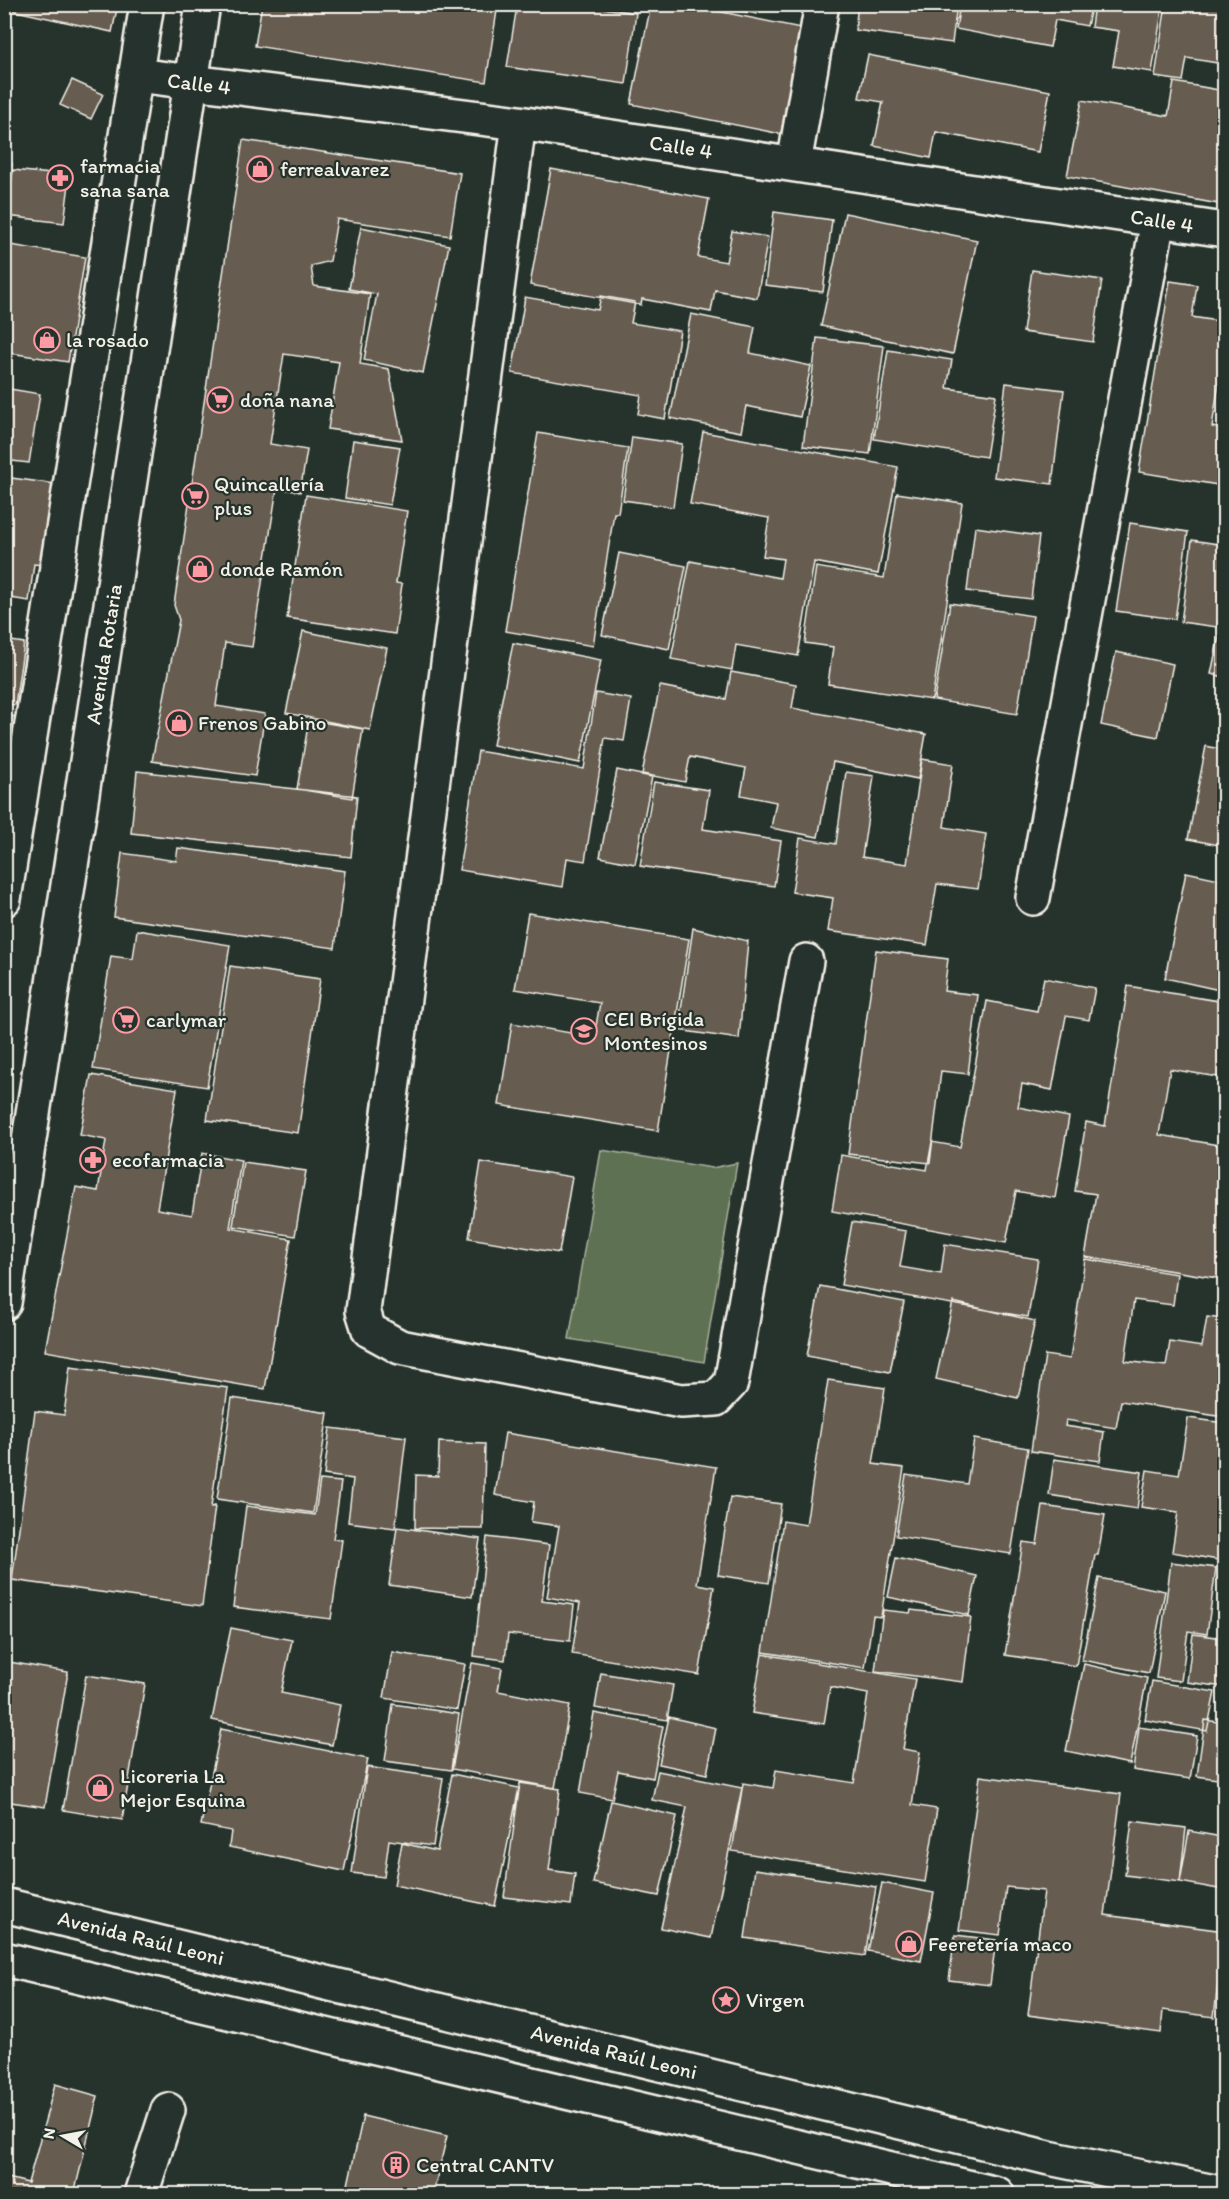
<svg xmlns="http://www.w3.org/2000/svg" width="1229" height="2199" viewBox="0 0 1229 2199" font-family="Itim,sans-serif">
<rect width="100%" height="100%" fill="#26332d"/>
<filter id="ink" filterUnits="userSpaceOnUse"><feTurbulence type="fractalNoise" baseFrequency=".0167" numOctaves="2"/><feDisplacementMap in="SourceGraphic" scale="12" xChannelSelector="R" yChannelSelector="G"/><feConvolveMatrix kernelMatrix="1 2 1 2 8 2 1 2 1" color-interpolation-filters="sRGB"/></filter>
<g filter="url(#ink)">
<!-- green -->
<path fill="#5f7153" stroke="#aab19e" stroke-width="1.5" d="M601 1150 712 1168 737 1163 704 1362 569 1339Z"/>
<!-- building -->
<path fill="#665c50" stroke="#f4f1e8" stroke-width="1.5" d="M12 4H118L112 32 11 10Z
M262 4H498L486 82 255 46Z
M538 4H577L636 13 626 84 507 67 517 6 538 9Z
M651 4H683L801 28 781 134 631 104Z
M716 4H758L757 14 716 7Z
M858 4H957L952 43 855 30Z
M960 4H1092L1087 26 1055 20 1050 47 956 29Z
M1094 4H1163L1152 72 1113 66 1119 31 1091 27Z
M1166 4H1224V64L1187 58 1183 81 1155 77Z
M868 55 1050 91 1038 152 936 132 931 158 874 146 883 102 859 98Z
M72 80 103 94 91 119 60 105Z
M1174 82 1224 91V205L1067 176 1082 100 1168 116Z
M243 140 460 173 450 236 337 219 330 261 311 266 314 286 370 294 360 364 389 369 402 440 328 429 339 362 284 354 270 444 307 450 300 492 277 488 252 647 225 643 216 706 265 714 255 776 152 761 179 620 174 605Z
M4 163 12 164 6 201H4Z
M551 169 709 199 698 257 726 262 732 231 768 237 757 298 715 290 711 312 642 299 641 305 530 285Z
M13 170 70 176 64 223 7 216Z
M774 212 832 220 823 292 765 285Z
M845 213 977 240 953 354 821 326Z
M361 227 449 245 423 373 364 360 377 294 349 289Z
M4 244 85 257 68 362 4 352Z
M1032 270 1102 280 1093 342 1023 332Z
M1170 281 1197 285 1192 317 1224 322V351L1212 427 1224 429V486L1139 472Z
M601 296 635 302 631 323 680 331 665 419 638 414 641 395 512 373 525 297 598 310Z
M691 314 755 327 750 353 811 366 800 417 746 406 741 432 670 418Z
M817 338 884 346 870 454 803 446Z
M888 350 952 360 947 388 996 395 986 457 874 439Z
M1006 383 1064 390 1052 484 994 477Z
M4 388 40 394 29 463 4 460Z
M703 432 898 467 878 574 814 562 798 656 736 645 732 670 671 659 690 561 780 578 783 559 763 556 769 518 690 504Z
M538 433 628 448 618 513H614L593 646 505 631Z
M632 437 682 444 673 507 623 500Z
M353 440 400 447 390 505 345 498Z
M4 477 62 485 50 566 34 564 29 601 4 597Z
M897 493 962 503 932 700 828 684 833 647 805 643 816 567 884 578Z
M306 495 407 511 396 583 402 584 395 634 287 618Z
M1130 523 1188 532 1175 619 1116 611Z
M975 527 1039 536 1031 599 967 591Z
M1192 540 1224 545V601H1221L1217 627 1181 622Z
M619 553 686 566 669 649 602 635Z
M950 603 1033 616 1017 714 934 700Z
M1224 612V677L1211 674Z
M303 631 387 648 370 730 286 713Z
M4 640 24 643 15 705 4 704Z
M513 643 601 660 580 763 493 745Z
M1116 652 1173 664 1158 737 1101 725Z
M731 672 796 684 792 708 926 734 918 779 833 762 818 837 771 828 776 802 741 795 746 768 690 757 685 782 642 774 660 686 726 699Z
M596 693 631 699 624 741 605 738 585 861 567 858 563 887 459 870 478 751 584 769Z
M4 715 30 719 4 794Z
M309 720 363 729 352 798 297 789Z
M1206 746 1224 750V846L1188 839Z
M922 759 953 764 944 827 986 834 978 889 937 884 927 945 828 931 833 898 792 892 800 838 836 844 846 772 874 776 862 857 907 864Z
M617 770 652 777 635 864 600 857Z
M137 771 357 796 351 857 131 833Z
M654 782 709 790 703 829 781 841 774 886 640 866Z
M178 848 345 871 335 948 114 917 122 853 176 861Z
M1186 872 1224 880V991L1165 978Z
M528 913 689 939 658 1131 499 1105 512 1023 594 1037 600 1003 515 989Z
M693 928 748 941 739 1039 678 1030Z
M137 930 230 945 207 1087 93 1069 111 956 133 959Z
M876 950 948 959 944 991 978 995 968 1074 941 1071 930 1163 848 1154Z
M230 966 320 979 298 1133 207 1120Z
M1044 978 1095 988 1089 1020 1066 1016 1052 1090 1022 1084 1018 1107 1069 1117 1055 1198 1016 1191 1006 1243 832 1211 841 1155 927 1170 932 1142 960 1147 987 1001 1037 1011Z
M1128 986 1224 1002V1078L1170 1069 1159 1135 1224 1146V1279L1085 1257 1096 1194 1075 1191 1086 1122 1105 1126Z
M91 1075 177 1089 157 1209 192 1215 202 1153 241 1160 230 1228 291 1239 265 1389 45 1351 76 1187 98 1191 106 1140 80 1135Z
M243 1162 306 1171 295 1236 233 1226Z
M481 1162 572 1177 559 1253 469 1238Z
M852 1222 906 1231 900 1267 941 1274 945 1244 1038 1259 1028 1317 841 1285Z
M1085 1259 1177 1274 1173 1305 1134 1300 1125 1361 1166 1366 1170 1342 1202 1347 1207 1317 1224 1319V1417L1121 1401 1116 1428 1066 1420 1065 1426 1104 1432 1100 1461 1031 1451 1045 1355 1070 1359Z
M820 1286 904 1302 890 1372 807 1356Z
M953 1302 1035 1321 1018 1398 936 1379Z
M70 1367 228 1388 211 1507 215 1506 202 1606 12 1580 35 1411 64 1415Z
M828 1380 885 1388 873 1464 904 1468 881 1617 873 1616 865 1668 763 1652 783 1521 806 1525Z
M232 1398 328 1413 313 1513 217 1499Z
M1188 1418 1224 1423V1561L1172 1552 1178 1512 1141 1507 1147 1470 1179 1475Z
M330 1428 406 1437 395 1528 348 1522 353 1479 324 1475Z
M505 1433 716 1467 697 1584 714 1587 699 1675 572 1654 580 1603 547 1597 559 1526 531 1522 534 1502 495 1495Z
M974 1439 1028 1448 1011 1554 896 1536 906 1475 967 1484Z
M439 1442 485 1444 483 1529 415 1528 416 1475 438 1476Z
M1054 1459 1142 1472 1137 1509 1049 1495Z
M320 1480 341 1482 333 1539 342 1540 331 1619 233 1607 246 1506 315 1515Z
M730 1497 781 1504 769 1583 718 1575Z
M1043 1506 1105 1515 1098 1555H1095L1076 1666 1005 1655 1023 1542 1037 1544Z
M397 1527 480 1539 472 1597 389 1585Z
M487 1537 549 1545 542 1601 574 1605 570 1641 508 1634 505 1660 474 1656Z
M896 1558 977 1576 969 1615 888 1597Z
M1171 1562 1216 1568 1207 1634 1188 1631 1181 1681 1156 1678Z
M1099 1578 1165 1591 1149 1673 1082 1660Z
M883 1610 910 1613 911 1610 971 1617 963 1682 875 1671Z
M231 1628 292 1640 281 1693 340 1705 332 1745 212 1720Z
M1193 1634 1224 1638V1687L1187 1682Z
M392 1652 465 1664 457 1710 384 1698Z
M762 1654 915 1679 903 1749 920 1752 912 1805 937 1809 925 1882 732 1851 743 1783 773 1788 776 1770 854 1783 868 1694 830 1687 824 1724 752 1713Z
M9 1662 68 1672 45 1807 4 1801V1686Z
M472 1663 502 1668 498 1691 570 1705 555 1788 452 1769Z
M1084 1664 1147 1678 1130 1764 1066 1751Z
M601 1673 673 1685 667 1720 595 1708Z
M86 1675 145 1684 122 1820 63 1810Z
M1152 1681 1215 1692 1207 1731 1145 1720Z
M393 1704 459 1714 451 1770 385 1761Z
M594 1713 663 1726 653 1778 618 1771 612 1799 580 1793Z
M669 1717 716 1728 707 1774 659 1764Z
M1205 1720 1224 1723V1780L1197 1776Z
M1139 1727 1197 1736 1190 1779 1133 1770Z
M221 1729 368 1759 344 1871 229 1847 231 1831 201 1825Z
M367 1767 443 1778 433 1846 389 1840 384 1877 352 1873Z
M658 1771 742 1788 711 1938 661 1928 687 1807 652 1800Z
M452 1774 519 1788 495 1906 394 1885 402 1843 437 1851Z
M980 1776 1121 1794 1105 1915 1224 1931 1214 2017 1163 2010 1161 2033 1028 2015 1044 1891 1006 1887 1000 1935 959 1930Z
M520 1783 560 1789 549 1870 575 1874 571 1905 504 1897Z
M611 1801 677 1816 659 1896 593 1883Z
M1132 1821 1186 1828 1180 1882 1125 1875Z
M1224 1821V1890L1180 1882 1189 1831 1222 1837Z
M755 1869 876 1887 865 1956 745 1938Z
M882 1883 934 1893 921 1961 868 1951Z
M955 1935 996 1940 990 1985 949 1980Z
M55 2084 98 2096 74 2194H4V2177L28 2183Z
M363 2116 447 2136 433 2194H346Z"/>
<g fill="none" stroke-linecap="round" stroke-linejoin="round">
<!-- minor casing -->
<g stroke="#f4f1e8" stroke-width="38">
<path id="minor" d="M136 75 519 123 1224 230
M519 123 363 1311 369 1330 400 1347 681 1401 716 1399 731 1383 806 961
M794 164 822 4
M1033 898 1158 220
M4 899 147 4
M4 1303 203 4
M4 1905 1049 2158 1224 2194
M4 1959 997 2194
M141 2194 168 2110"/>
</g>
<!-- minor -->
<use href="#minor" stroke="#26332d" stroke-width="33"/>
</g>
</g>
<!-- icons -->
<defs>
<g id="shop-ring" transform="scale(1.35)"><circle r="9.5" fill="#26332d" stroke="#ff9aa2" stroke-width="1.5"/><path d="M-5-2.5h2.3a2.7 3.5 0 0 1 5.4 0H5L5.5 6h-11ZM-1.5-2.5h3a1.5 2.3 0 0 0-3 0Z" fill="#ff9aa2"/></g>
<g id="pharmacy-ring" transform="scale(1.35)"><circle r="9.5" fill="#26332d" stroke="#ff9aa2" stroke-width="1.5"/><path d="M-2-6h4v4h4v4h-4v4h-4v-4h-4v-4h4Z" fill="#ff9aa2"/></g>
<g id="supermarket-ring" transform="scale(1.35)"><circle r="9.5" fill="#26332d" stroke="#ff9aa2" stroke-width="1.5"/><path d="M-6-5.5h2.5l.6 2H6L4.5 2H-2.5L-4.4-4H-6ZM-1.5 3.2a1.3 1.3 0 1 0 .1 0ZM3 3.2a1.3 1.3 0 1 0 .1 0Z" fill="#ff9aa2"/></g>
<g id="school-ring" transform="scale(1.35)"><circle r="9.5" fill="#26332d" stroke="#ff9aa2" stroke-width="1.5"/><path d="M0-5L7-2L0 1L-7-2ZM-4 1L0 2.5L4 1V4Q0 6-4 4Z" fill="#ff9aa2"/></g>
<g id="sight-ring" transform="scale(1.35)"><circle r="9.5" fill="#26332d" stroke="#ff9aa2" stroke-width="1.5"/><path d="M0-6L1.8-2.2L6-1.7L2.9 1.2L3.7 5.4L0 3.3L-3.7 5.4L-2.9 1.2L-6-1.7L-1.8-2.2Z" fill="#ff9aa2"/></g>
<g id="building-ring" transform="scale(1.35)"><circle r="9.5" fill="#26332d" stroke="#ff9aa2" stroke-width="1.5"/><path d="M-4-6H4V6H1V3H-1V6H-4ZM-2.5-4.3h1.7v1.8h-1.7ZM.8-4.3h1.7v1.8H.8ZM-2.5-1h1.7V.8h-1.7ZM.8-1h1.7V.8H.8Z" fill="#ff9aa2"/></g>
</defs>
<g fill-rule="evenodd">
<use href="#shop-ring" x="260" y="169"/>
<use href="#pharmacy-ring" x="60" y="178"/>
<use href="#shop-ring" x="47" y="340"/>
<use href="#supermarket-ring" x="220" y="400"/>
<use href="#supermarket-ring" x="195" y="496"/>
<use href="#shop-ring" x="200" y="569"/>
<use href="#shop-ring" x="179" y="723"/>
<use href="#supermarket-ring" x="126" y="1020"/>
<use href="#school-ring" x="584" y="1031"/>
<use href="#pharmacy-ring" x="93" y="1160"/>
<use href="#shop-ring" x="100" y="1788"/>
<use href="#shop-ring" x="909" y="1944"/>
<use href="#sight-ring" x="726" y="2000"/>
<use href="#building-ring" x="396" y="2165"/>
</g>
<g text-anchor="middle" stroke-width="4.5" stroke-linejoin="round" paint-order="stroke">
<!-- street labels -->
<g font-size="21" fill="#f4f1e8" stroke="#26332d">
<text transform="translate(199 84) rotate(7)" y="7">Calle 4</text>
<text transform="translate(681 147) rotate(9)" y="7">Calle 4</text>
<text transform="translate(1162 221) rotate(9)" y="7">Calle 4</text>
<text transform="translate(104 654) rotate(-81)" y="7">Avenida Rotaria</text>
<text transform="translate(141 1938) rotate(14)" y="7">Avenida Raúl Leoni</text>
<text transform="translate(614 2052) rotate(14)" y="7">Avenida Raúl Leoni</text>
</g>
<!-- poi labels -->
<g font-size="21" fill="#f4f1e8" stroke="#26332d" text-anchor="start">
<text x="80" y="173">farmacia<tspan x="80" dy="24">sana sana</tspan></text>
<text x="280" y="176">ferrealvarez</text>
<text x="66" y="347">la rosado</text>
<text x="240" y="407">doña nana</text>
<text x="214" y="491">Quincallería<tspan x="214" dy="24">plus</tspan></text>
<text x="220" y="576">donde Ramón</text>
<text x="198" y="730">Frenos Gabino</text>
<text x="604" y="1026">CEI Brígida<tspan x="604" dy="24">Montesinos</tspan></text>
<text x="146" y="1027">carlymar</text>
<text x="112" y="1167">ecofarmacia</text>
<text x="120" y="1783">Licoreria La<tspan x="120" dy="24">Mejor Esquina</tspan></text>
<text x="928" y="1951">Feeretería maco</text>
<text x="746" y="2007">Virgen</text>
<text x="416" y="2172">Central CANTV</text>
</g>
</g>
<!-- margin -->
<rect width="1229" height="2199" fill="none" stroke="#26332d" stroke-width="24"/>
<rect x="12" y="12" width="1205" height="2175" fill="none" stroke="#f4f1e8" stroke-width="2" filter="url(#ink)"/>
<!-- north arrow -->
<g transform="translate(63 2136) rotate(280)" stroke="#26332d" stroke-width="4.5" paint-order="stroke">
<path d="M0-4.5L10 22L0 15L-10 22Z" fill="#f4f1e8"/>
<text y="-9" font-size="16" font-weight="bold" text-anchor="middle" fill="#f4f1e8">N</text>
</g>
</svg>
